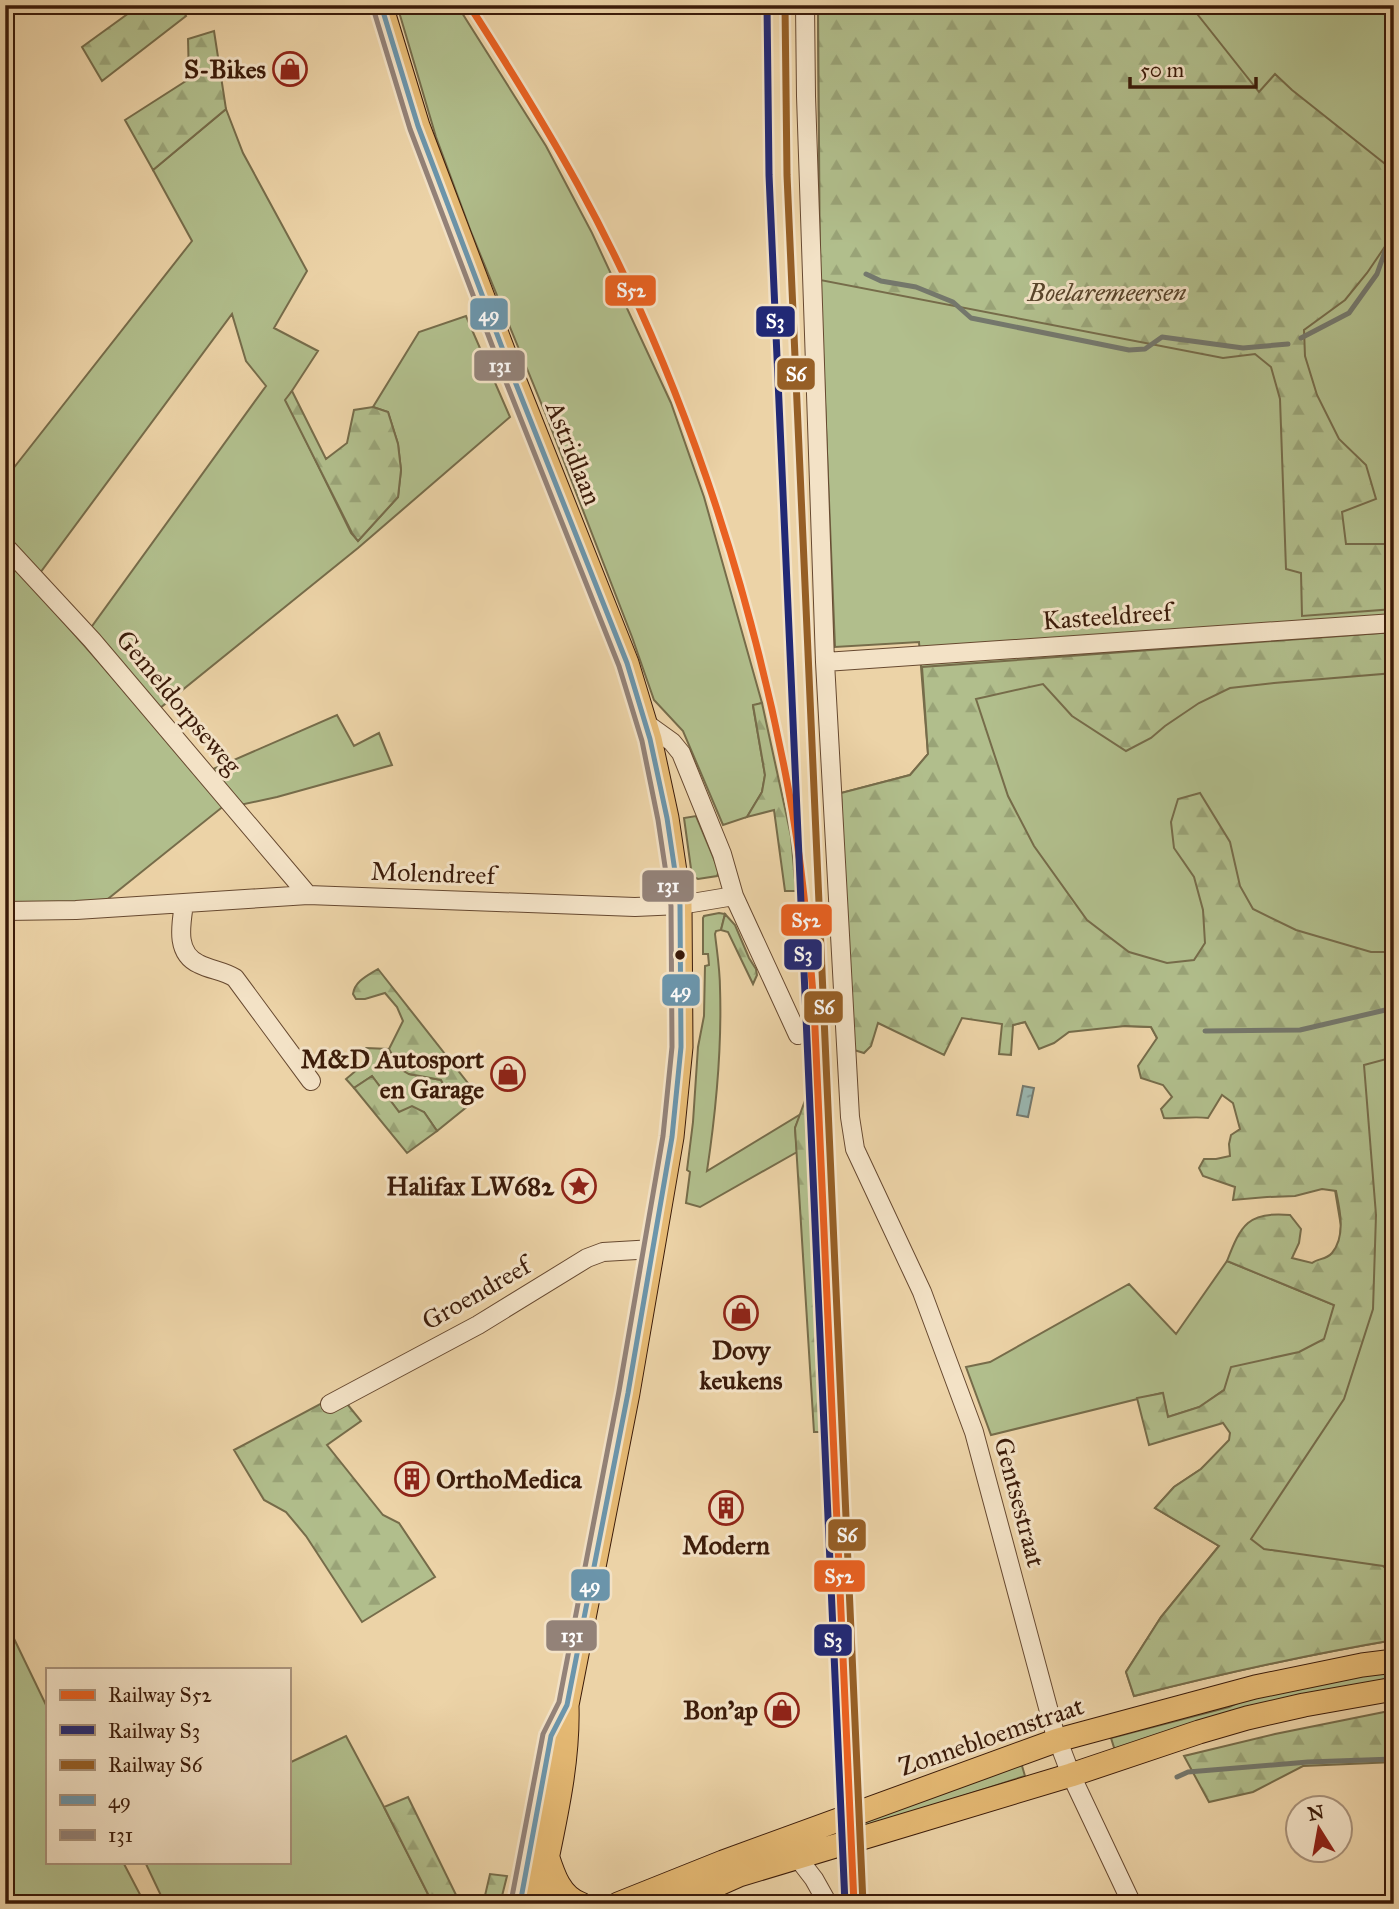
<svg xmlns="http://www.w3.org/2000/svg" width="1399" height="1909" viewBox="0 0 1399 1909" font-family="'IM FELL Great Primer',serif">
<defs>
<pattern id="forest-firs" width="22" height="20" patternUnits="userSpaceOnUse" patternTransform="scale(1.75)"><rect width="22" height="20" fill="#b1be8c"/><path d="M5 1l3.5 6h-7zM16 11l3.5 6h-7z" fill="#99a377"/></pattern>
<pattern id="water-ripples" width="26" height="14" patternUnits="userSpaceOnUse" patternTransform="scale(1.75)"><rect width="26" height="14" fill="#9ab6af"/><path d="M2 4q2-2 4 0t4 0M15 11q2-2 4 0t4 0" fill="none" stroke="#7f938d"/></pattern>
</defs>
<rect width="100%" height="100%" fill="#ecd3a7"/>
<filter id="stains"><feTurbulence type="fractalNoise" baseFrequency=".00286" numOctaves="4"/><feColorMatrix values="0 0 0 0 .2 0 0 0 0 .09 0 0 0 0 .02 0 0 0 .5 -.17"/></filter>
<radialGradient id="worn" r=".72"><stop offset=".6" stop-color="#630" stop-opacity="0"/><stop offset="1" stop-color="#630" stop-opacity=".3"/></radialGradient>
<!-- green -->
<path fill="#b1be8c" stroke="#766c4a" stroke-width="2" d="M397 5H457L546 146 592 233 671 403 704 497 762 703 753 706 765 775 762 792 747 817 723 825 683 731 654 700 632 637 546 415 471 232 436 137Z
M818 5H1394V1640C1306 1655 1220 1674 1134 1696L1126 1672 1161 1617 1219 1546 1155 1508 1174 1487 1201 1469 1265 1407 1224 1390 1200 1407 1168 1417 1162 1393 991 1435 966 1367 990 1362 1129 1284 1176 1334 1227 1261 1334 1305 1341 1226 1335 1190 1157 1038 1151 1027 1025 1022 1013 1025 841 793 910 775 928 754 919 642 835 647 820 280Z
M226 109 243 153 307 271 274 328 318 351 286 400 351 533 358 541 398 497 401 470 398 444 388 412 373 407 419 332 466 316 510 417 358 548 160 708 90 629 266 386 246 361 232 314 40 573 5 538V479L192 241 153 170Z
M15 567 225 805 104 902H5V579Z
M337 715 354 746 379 733 392 765 277 797 240 805 211 770Z
M696 816 719 871 717 876 698 879 692 876 684 818Z
M719 913 725 914 721 930 716 931 715 934C717 952 720 970 720 988 722 1048 716 1111 707 1171L801 1114 795 1128 797 1152 700 1207 686 1203 690 1172 687 1170 693 1122 698 1047 704 1016 705 966 709 965 708 954H703V918L704 916Z
M366 1048 389 1049 409 1074 441 1080 445 1088 454 1097 471 1087 479 1097 437 1131 424 1112H399L372 1076 354 1088 346 1079 365 1063Z
M5 1620 47 1707V1862H123L145 1904H5Z
M1394 1667V1681L1117 1757 1111 1738 1229 1707 1266 1690Z
M346 1736 384 1807 433 1904H165L145 1862H289V1763Z
M1020 1759 1025 1776 960 1797 939 1808 894 1823 784 1847Z"/>
<!-- forest -->
<path fill="url(#forest-firs)" stroke="#766c4a" stroke-width="2" d="M140 5H179L186 16 102 81 82 47Z
M818 5H1190L1259 92 1275 74 1292 90 1394 171V229L1386 245 1367 273 1345 300 1304 330 1305 356 1317 395 1339 439 1366 465 1376 499 1342 512 1346 544H1394V609L1302 616 1301 573 1286 569 1280 399 1271 367 1255 354 1223 358 820 280Z
M214 31 226 109 153 170 125 120 189 79 188 39Z
M292 391 326 459 347 443 354 410 373 407 388 412 398 444 401 470 398 497 358 541 352 533 285 400Z
M1394 632V673L1274 683 1230 688 1199 703 1165 726 1151 738 1126 751 1072 716 1043 684 976 699 1008 796 1034 846 1087 920 1129 952 1167 963 1194 960 1205 943 1203 910 1194 877 1174 848 1171 822 1178 799 1200 793 1230 842 1240 886 1253 909 1296 930 1371 952H1394V1057L1364 1065 1376 1215 1373 1309 1344 1399 1251 1539 1264 1549 1383 1566 1394 1576V1640C1306 1655 1220 1674 1134 1696L1126 1672 1161 1617 1219 1546 1155 1508 1174 1487 1201 1469 1229 1440 1230 1433 1223 1423 1149 1445 1137 1398 1163 1393 1168 1417 1199 1407 1224 1390 1231 1367 1299 1352 1324 1339 1334 1305 1227 1261C1241 1225 1248 1211 1290 1215L1301 1229 1299 1243 1292 1258 1312 1263C1318 1258 1326 1260 1332 1253 1346 1236 1340 1210 1336 1191L1322 1189 1295 1196 1267 1197 1233 1200 1235 1187 1203 1176 1199 1168 1204 1159H1216L1230 1156 1229 1144 1231 1135 1240 1129 1233 1103 1222 1095 1208 1118C1193 1116 1179 1119 1164 1118L1161 1109 1172 1097 1163 1085 1141 1078 1138 1066 1157 1038 1151 1027 1125 1026 1069 1032 1054 1043 1039 1049 1025 1022 1013 1025 1011 1055 999 1054 1002 1024 962 1018 944 1055 878 1023 871 1046 864 1053 854 1050 848 967 841 793 910 775 928 754 922 667Z
M762 703 791 836 796 891H785L774 810 747 817 762 792 765 775 753 705Z
M725 914 735 925 749 958 756 969 757 975 753 984 728 932 721 930Z
M378 969 471 1087 455 1097 445 1088 441 1080 409 1074 400 1069 389 1049 403 1021 397 1007 385 993 365 999H356L353 994C355 981 367 976 378 969Z
M372 1076 399 1112 412 1106 424 1112 437 1131 407 1153 354 1088Z
M807 1095 816 1267 820 1432H814L795 1128Z
M339 1394 361 1421 327 1445 383 1515 399 1523 435 1577 362 1622 306 1536 286 1512 264 1500 234 1450Z
M1394 1710V1762L1303 1766 1253 1792 1209 1802 1184 1756 1275 1734Z
M408 1797 458 1899 484 1900 490 1874 507 1876 500 1904H433L384 1807Z"/>
<!-- water -->
<path fill="url(#water-ripples)" stroke="#74786d" stroke-width="2" d="M1023 1086 1034 1088 1028 1117 1017 1115Z"/>
<g fill="none" stroke-linecap="round" stroke-linejoin="round">
<!-- stream -->
<path stroke="#74786d" stroke-width="5" d="M866 274 881 281 916 287 953 302 971 318 1129 350 1145 349 1162 337 1243 348 1288 344
M1301 338 1349 313 1377 274 1394 226
M1205 1031 1300 1030 1394 1008
M1177 1777 1188 1772 1308 1762 1394 1759"/>
<!-- minor casing -->
<g stroke="#674930" stroke-width="20">
<path id="minor" d="M805 5 806 96 825 662 850 1117 855 1149 922 1292 974 1432 1054 1730 1071 1775 1132 1904
M5 546 92 640 308 895
M825 662 1394 623
M647 724 672 742 681 753 722 854 734 896 798 1035
M184 904C181 925 175 953 199 964 211 970 224 971 235 978L311 1081
M5 911 76 910 308 895 635 907 680 905 734 896
M330 1404 478 1325 587 1258 603 1252 654 1249
M797 1857 814 1879 828 1904"/>
</g>
<!-- major casing -->
<g stroke="#3b1b09" stroke-width="25">
<path id="major" d="M381 5 418 126 514 379 627 663 650 739 667 818 680 905 681 1047 672 1137 628 1393 567 1705C569 1772 550 1839 538 1904
M547 1855C553 1874 560 1897 581 1904
M520 1904 551 1736 566 1708
M618 1904 723 1862 1058 1740 1255 1687 1362 1665 1394 1661
M674 1904 739 1875 1071 1775 1199 1732 1247 1718 1304 1705 1394 1689"/>
</g>
<!-- minor -->
<use href="#minor" stroke="#f3e2c6" stroke-width="18"/>
<!-- major -->
<use href="#major" stroke="#e6ba74" stroke-width="23"/>
<!-- bus-1 casing -->
<g stroke="#f3e2c6" stroke-width="10">
<path id="bus-1" d="M381 5 418 126 514 379 627 663 650 739 667 818 680 905 681 1047 672 1137 628 1393 567 1705 551 1736 520 1904"/>
</g>
<!-- bus-2 casing -->
<g stroke="#f3e2c6" stroke-width="10">
<path id="bus-2" d="M373 8 410 129 506 382 619 666 642 741 658 820 671 906 672 1047 663 1136 619 1391 559 1702 543 1734 511 1902"/>
</g>
<!-- bus-1 -->
<use href="#bus-1" stroke="#6b95ab" stroke-width="5"/>
<!-- bus-2 -->
<use href="#bus-2" stroke="#938278" stroke-width="5"/>
<!-- rail-1 casing -->
<g stroke="#f3e2c6" stroke-width="12">
<path id="rail-1" d="M469 5C507 64 544 123 578 185 679 369 749 580 788 787 802 859 808 933 814 1006L854 1904"/>
</g>
<!-- rail-2 casing -->
<g stroke="#f3e2c6" stroke-width="12">
<path id="rail-2" d="M767 5 769 175 845 1904"/>
</g>
<!-- rail-3 casing -->
<g stroke="#f3e2c6" stroke-width="12">
<path id="rail-3" d="M785 5 787 175 863 1904"/>
</g>
<!-- rail-1 -->
<use href="#rail-1" stroke="#e96121" stroke-width="7"/>
<!-- rail-2 -->
<use href="#rail-2" stroke="#222975" stroke-width="7"/>
<!-- rail-3 -->
<use href="#rail-3" stroke="#965f26" stroke-width="7"/>
</g>
<!-- icons -->
<defs>
<g id="shop-ring" transform="scale(1.75)"><circle r="9.5" fill="#f3e2c6" stroke="#8f2418" stroke-width="1.5"/><path d="M-5-2.5h2.3a2.7 3.5 0 0 1 5.4 0H5L5.5 6h-11ZM-1.5-2.5h3a1.5 2.3 0 0 0-3 0Z" fill="#8f2418"/></g>
<g id="sight-ring" transform="scale(1.75)"><circle r="9.5" fill="#f3e2c6" stroke="#8f2418" stroke-width="1.5"/><path d="M0-6L1.8-2.2L6-1.7L2.9 1.2L3.7 5.4L0 3.3L-3.7 5.4L-2.9 1.2L-6-1.7L-1.8-2.2Z" fill="#8f2418"/></g>
<g id="building-ring" transform="scale(1.75)"><circle r="9.5" fill="#f3e2c6" stroke="#8f2418" stroke-width="1.5"/><path d="M-4-6H4V6H1V3H-1V6H-4ZM-2.5-4.3h1.7v1.8h-1.7ZM.8-4.3h1.7v1.8H.8ZM-2.5-1h1.7V.8h-1.7ZM.8-1h1.7V.8H.8Z" fill="#8f2418"/></g>
</defs>
<g fill-rule="evenodd">
<use href="#shop-ring" x="290" y="69"/>
<use href="#shop-ring" x="508" y="1074"/>
<use href="#sight-ring" x="579" y="1186"/>
<use href="#shop-ring" x="741" y="1313"/>
<use href="#building-ring" x="412" y="1479"/>
<use href="#building-ring" x="726" y="1508"/>
<use href="#shop-ring" x="782" y="1710"/>
</g>
<!-- markers -->
<circle fill="#3b1b09" stroke="#f3e2c6" stroke-width="2.5" cx="680" cy="955" r="6"/>
<g text-anchor="middle" stroke-width="6" stroke-linejoin="round" paint-order="stroke">
<!-- poi labels -->
<g font-size="26" font-weight="bold" fill="#3b1b09" stroke="#f3e2c6" text-anchor="end">
<text x="266" y="78">S-Bikes</text>
<text x="484" y="1068">M&amp;D Autosport<tspan x="484" dy="30">en Garage</tspan></text>
<text x="554" y="1195">Halifax LW682</text>
<text x="741" y="1359" text-anchor="middle">Dovy<tspan x="741" dy="30">keukens</tspan></text>
<text x="436" y="1488" text-anchor="start">OrthoMedica</text>
<text x="726" y="1554" text-anchor="middle">Modern</text>
<text x="758" y="1719">Bon'ap</text>
</g>
<!-- park labels -->
<g font-size="26" font-style="italic" fill="#58442a" stroke="#f3e2c6">
<text x="1107" y="301">Boelaremeersen</text>
</g>
<!-- street labels -->
<g font-size="26" fill="#3b1b09" stroke="#f3e2c6">
<text transform="translate(574 453) rotate(68)" y="9">Astridlaan</text>
<text transform="translate(1107 616) rotate(-4)" y="9">Kasteeldreef</text>
<text transform="translate(179 702) rotate(50)" y="9">Gemeldorpseweg</text>
<text transform="translate(433 873) rotate(2)" y="9">Molendreef</text>
<text transform="translate(476 1293) rotate(-30)" y="9">Groendreef</text>
<text transform="translate(1020 1502) rotate(75)" y="9">Gentsestraat</text>
<text transform="translate(991 1736) rotate(-19)" y="9">Zonnebloemstraat</text>
</g>
</g>
<g stroke="#f3e2c6" stroke-width="2.5">
<rect x="604" y="274" width="53" height="33" rx="7" fill="#e96121"/>
<rect x="469" y="297" width="40" height="34" rx="7" fill="#6b95ab"/>
<rect x="755" y="305" width="41" height="33" rx="7" fill="#222975"/>
<rect x="473" y="349" width="53" height="33" rx="7" fill="#938278"/>
<rect x="776" y="357" width="40" height="34" rx="7" fill="#965f26"/>
<rect x="641" y="869" width="54" height="34" rx="7" fill="#938278"/>
<rect x="780" y="903" width="53" height="34" rx="7" fill="#e96121"/>
<rect x="783" y="938" width="40" height="33" rx="7" fill="#222975"/>
<rect x="661" y="973" width="40" height="34" rx="7" fill="#6b95ab"/>
<rect x="803" y="990" width="41" height="34" rx="7" fill="#965f26"/>
<rect x="827" y="1518" width="40" height="34" rx="7" fill="#965f26"/>
<rect x="813" y="1559" width="53" height="34" rx="7" fill="#e96121"/>
<rect x="570" y="1568" width="41" height="34" rx="7" fill="#6b95ab"/>
<rect x="545" y="1619" width="53" height="33" rx="7" fill="#938278"/>
<rect x="813" y="1623" width="40" height="34" rx="7" fill="#222975"/>
</g>
<g font-size="19" text-anchor="middle" font-weight="bold" fill="#fff">
<text x="631" y="297">S52</text>
<text x="489" y="321">49</text>
<text x="775" y="328">S3</text>
<text x="500" y="372">131</text>
<text x="796" y="381">S6</text>
<text x="668" y="892">131</text>
<text x="806" y="927">S52</text>
<text x="803" y="961">S3</text>
<text x="681" y="997">49</text>
<text x="824" y="1014">S6</text>
<text x="847" y="1542">S6</text>
<text x="839" y="1583">S52</text>
<text x="590" y="1592">49</text>
<text x="572" y="1642">131</text>
<text x="833" y="1647">S3</text>
</g>
<!-- margin -->
<rect width="1399" height="1909" fill="none" stroke="#ecd3a7" stroke-width="28"/>
<rect x="7" y="7" width="1385" height="1895" fill="none" stroke="#3b1b09" stroke-width="3.5"/>
<rect x="14" y="14" width="1371" height="1881" fill="none" stroke="#3b1b09" stroke-width="2"/>
<!-- legend -->
<rect x="46" y="1668" width="245" height="196" fill="#f3e2c6" stroke="#a9927a" stroke-width="2"/>
<rect x="60" y="1690" width="35" height="10" fill="#e96121" stroke="#a9927a" stroke-width="2"/>
<text x="108" y="1702" font-size="21" fill="#3b1b09">Railway S52</text>
<rect x="60" y="1725" width="35" height="10" fill="#222975" stroke="#a9927a" stroke-width="2"/>
<text x="108" y="1738" font-size="21" fill="#3b1b09">Railway S3</text>
<rect x="60" y="1760" width="35" height="10" fill="#965f26" stroke="#a9927a" stroke-width="2"/>
<text x="108" y="1772" font-size="21" fill="#3b1b09">Railway S6</text>
<rect x="60" y="1795" width="35" height="10" fill="#6b95ab" stroke="#a9927a" stroke-width="2"/>
<text x="108" y="1808" font-size="21" fill="#3b1b09">49</text>
<rect x="60" y="1830" width="35" height="10" fill="#938278" stroke="#a9927a" stroke-width="2"/>
<text x="108" y="1842" font-size="21" fill="#3b1b09">131</text>
<!-- north arrow -->
<g transform="translate(1319 1829) rotate(349)"><circle r="33" fill="#f3e2c6" stroke="#a9927a" stroke-width="2"/>
<path d="M0-5L12 26L0 18L-12 26Z" fill="#8f2418"/>
<text y="-10" font-size="19" font-weight="bold" text-anchor="middle" fill="#3b1b09">N</text>
</g>
<!-- scale -->
<path d="M1130 77v10h126v-10" fill="none" stroke="#3b1b09" stroke-width="3.5"/>
<text x="1140" y="77" font-size="21" fill="#3b1b09" stroke="#f3e2c6" stroke-width="5" paint-order="stroke">50 m</text>
<rect width="100%" height="100%" filter="url(#stains)"/>
<rect width="100%" height="100%" fill="url(#worn)"/>
</svg>
